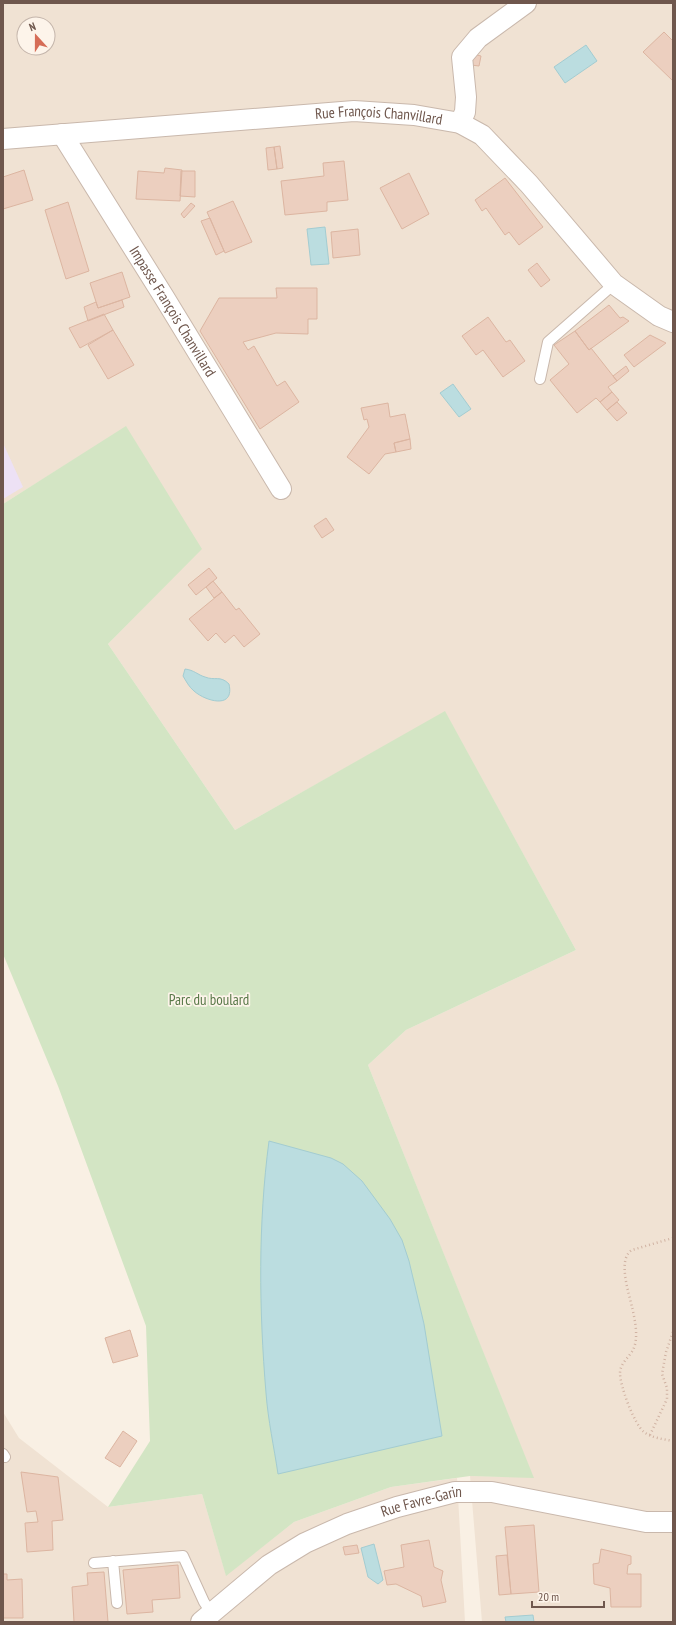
<svg xmlns="http://www.w3.org/2000/svg" width="676" height="1625" viewBox="0 0 676 1625" font-family="'PT Sans Narrow',sans-serif">
<rect width="100%" height="100%" fill="#f9f0e4"/>
<!-- residential -->
<path fill="#f0e2d3" fill-rule="evenodd" d="M3 3H673V1622H482L470 1476 533 1477 368 1065 406 1030 576 950 445 712 235 830 108 644 201 549 126 427 3 504ZM24 24H48V48H24Z
M3 1412 19 1438 108 1507 202 1494 226 1575 294 1522 391 1487 457 1478 465 1622H3Z"/>
<!-- education -->
<path fill="#ede1f5" d="M3 443 23 487 3 499Z"/>
<!-- green -->
<path fill="#d3e5c4" d="M126 426 202 549 108 644 235 830 445 711 576 950 406 1030 368 1065 534 1478 470 1476 391 1487 294 1522 226 1576 202 1494 108 1507 150 1441 146 1326 58 1086 3 954V504Z"/>
<!-- water -->
<path fill="#bbdde0" stroke="#a3ccd1" d="M586 45 597 61 565 83 554 67Z
M325 227 329 264 311 265 307 229Z
M453 384 471 409 459 417 440 393Z
M185 669C194 670 198 675 205 677 215 681 220 675 229 684 235 710 205 701 194 691 189 687 186 681 183 676Z
M269 1141 331 1158 343 1164 362 1181 390 1219 402 1240 409 1261 424 1324 442 1436 278 1474C274 1447 268 1420 266 1393 259 1309 258 1224 269 1141Z
M374 1544 383 1580 378 1584 368 1577 361 1548Z
M533 1615 534 1622H506L505 1617Z"/>
<!-- building -->
<path fill="#eccfbf" stroke="#dcb5a1" d="M664 32 673 41V81L643 52Z
M473 54 481 56 479 66 471 65Z
M280 146 283 168 277 169 274 147Z
M274 147 277 169 268 170 266 148Z
M344 161 348 200 327 202V211L285 215 281 181 324 176 323 163Z
M165 168 182 170 180 201 136 199 138 171 164 173Z
M24 170 33 200 3 209V177Z
M181 171H195V197L180 196Z
M409 173 429 214 402 229 380 188Z
M505 178 543 227 519 245 509 232 505 235 486 208 482 211 475 200Z
M233 201 252 242 225 253 207 212Z
M68 202 89 271 66 279 45 210Z
M191 203 195 206 184 218 181 214Z
M210 218 224 251 216 255 201 221Z
M358 229 360 255 333 258 331 232Z
M537 263 550 280 541 287 528 270Z
M122 272 130 297 98 308 90 283Z
M276 288H317V319H308V334L276 333 243 342 248 350 254 346 277 386 285 381 299 402 260 429 200 331 219 298H277Z
M122 300 124 307 88 321 84 307 96 302 98 308Z
M609 305 620 318 623 317 629 321 589 350 575 331Z
M104 314 113 330 80 348 69 328Z
M488 317 506 342 510 340 525 361 503 377 483 350 476 355 462 336Z
M113 330 134 365 108 379 88 345Z
M575 331 589 350 591 348 617 381 608 387 612 392 600 402 596 398 577 413 550 380 569 364 554 345Z
M650 335 666 343 634 367 624 355Z
M626 366 629 371 617 381 613 376Z
M612 392 619 400 607 410 600 402Z
M617 402 627 413 617 421 607 410Z
M388 403 390 417 405 414 410 439 394 443 396 452 385 454 369 474 347 457 369 427 367 419 364 420 361 408Z
M410 439 411 449 396 452 394 443Z
M326 518 334 530 322 538 314 526Z
M209 568 217 578 196 595 188 585Z
M213 581 222 592 214 598 206 587Z
M222 592 236 610 239 608 260 634 244 647 234 635 225 643 216 633 208 641 189 619Z
M130 1330 138 1356 113 1363 105 1338Z
M123 1431 137 1441 120 1467 105 1458Z
M21 1472 58 1477 63 1520 52 1521 53 1550 27 1552 25 1523 38 1522 36 1511 27 1512Z
M534 1525 539 1592 511 1594 505 1527Z
M429 1540 434 1567 443 1571 441 1580 446 1602 423 1607 421 1596 396 1584 387 1585 384 1571 404 1567 401 1545Z
M357 1545 359 1553 345 1555 343 1547Z
M601 1549 631 1556V1564L628 1565 627 1574H641V1607H611L610 1588 594 1584 593 1564 599 1563Z
M507 1555 511 1594 499 1595 496 1556Z
M178 1565 180 1598 152 1600 153 1612 127 1614 123 1570Z
M104 1572 108 1622H74L72 1587 88 1585 87 1573Z
M3 1574H7V1580L22 1579 23 1618H3Z"/>
<g fill="none" stroke-linecap="round" stroke-linejoin="round">
<!-- service casing -->
<g stroke="#c9b8ac" stroke-width="12">
<path id="service" d="M540 379 548 342 614 284
M3 1454 5 1457
M113 1561 117 1603
M94 1563 183 1556 204 1602 212 1614"/>
</g>
<!-- minor casing -->
<g stroke="#c9b8ac" stroke-width="22">
<g id="minor">
<path d="M460 123 465 112 466 97 462 57 478 38 526 3"/>
<path id="s1" d="M62 134 164 297 281 489"/>
<path id="s2" d="M3 139 354 111 414 115 460 123 482 135 529 184 614 284 659 316 673 322"/>
<path id="s3" d="M201 1622 269 1565 305 1543 347 1524 397 1507 455 1492H492L646 1522H673"/>
</g>
</g>
<!-- path -->
<path stroke="#d0b2a2" stroke-width="2.5" stroke-dasharray="1 3" stroke-linecap="butt" d="M673 1238 632 1250C617 1259 629 1293 632 1307 635 1320 639 1338 633 1350 629 1357 620 1364 620 1373 620 1386 634 1424 644 1432 652 1438 663 1439 673 1441
M650 1435 667 1399V1388L662 1374 666 1352 673 1332"/>
<!-- service -->
<use href="#service" stroke="#fff" stroke-width="10"/>
<!-- minor -->
<use href="#minor" stroke="#fff" stroke-width="20"/>
</g>
<g text-anchor="middle" stroke-width="3.5" stroke-linejoin="round" paint-order="stroke">
<!-- street labels -->
<g font-size="15" fill="#6f574d" stroke="#fdf4ea">
<text dy="5" stroke="none"><textPath href="#s2" startOffset="377">Rue François Chanvillard</textPath></text>
<text dy="5" stroke="none"><textPath href="#s1" startOffset="209">Impasse François Chanvillard</textPath></text>
<text dy="5" stroke="none"><textPath href="#s3" startOffset="255">Rue Favre-Garin</textPath></text>
</g>
<!-- park labels -->
<g font-size="15" fill="#597949" stroke="#fdf4ea">
<text x="209" y="1005">Parc du boulard</text>
</g>
</g>
<!-- border -->
<rect width="676" height="1625" fill="none" stroke="#6f574d" stroke-width="8"/>
<!-- north arrow -->
<g transform="translate(36 36) rotate(339)"><circle r="19" fill="#fdf4ea" stroke="#c4b5ab"/>
<path d="M0-3L7 15L0 10L-7 15Z" fill="#d66d57"/>
<text y="-6" font-size="11" font-weight="bold" text-anchor="middle" fill="#6f574d">N</text>
</g>
<!-- scale -->
<path d="M532 1601v6h72v-6" fill="none" stroke="#6f574d" stroke-width="2"/>
<text x="538" y="1601" font-size="12" fill="#6f574d" stroke="#fdf4ea" stroke-width="3" paint-order="stroke">20 m</text>
</svg>
